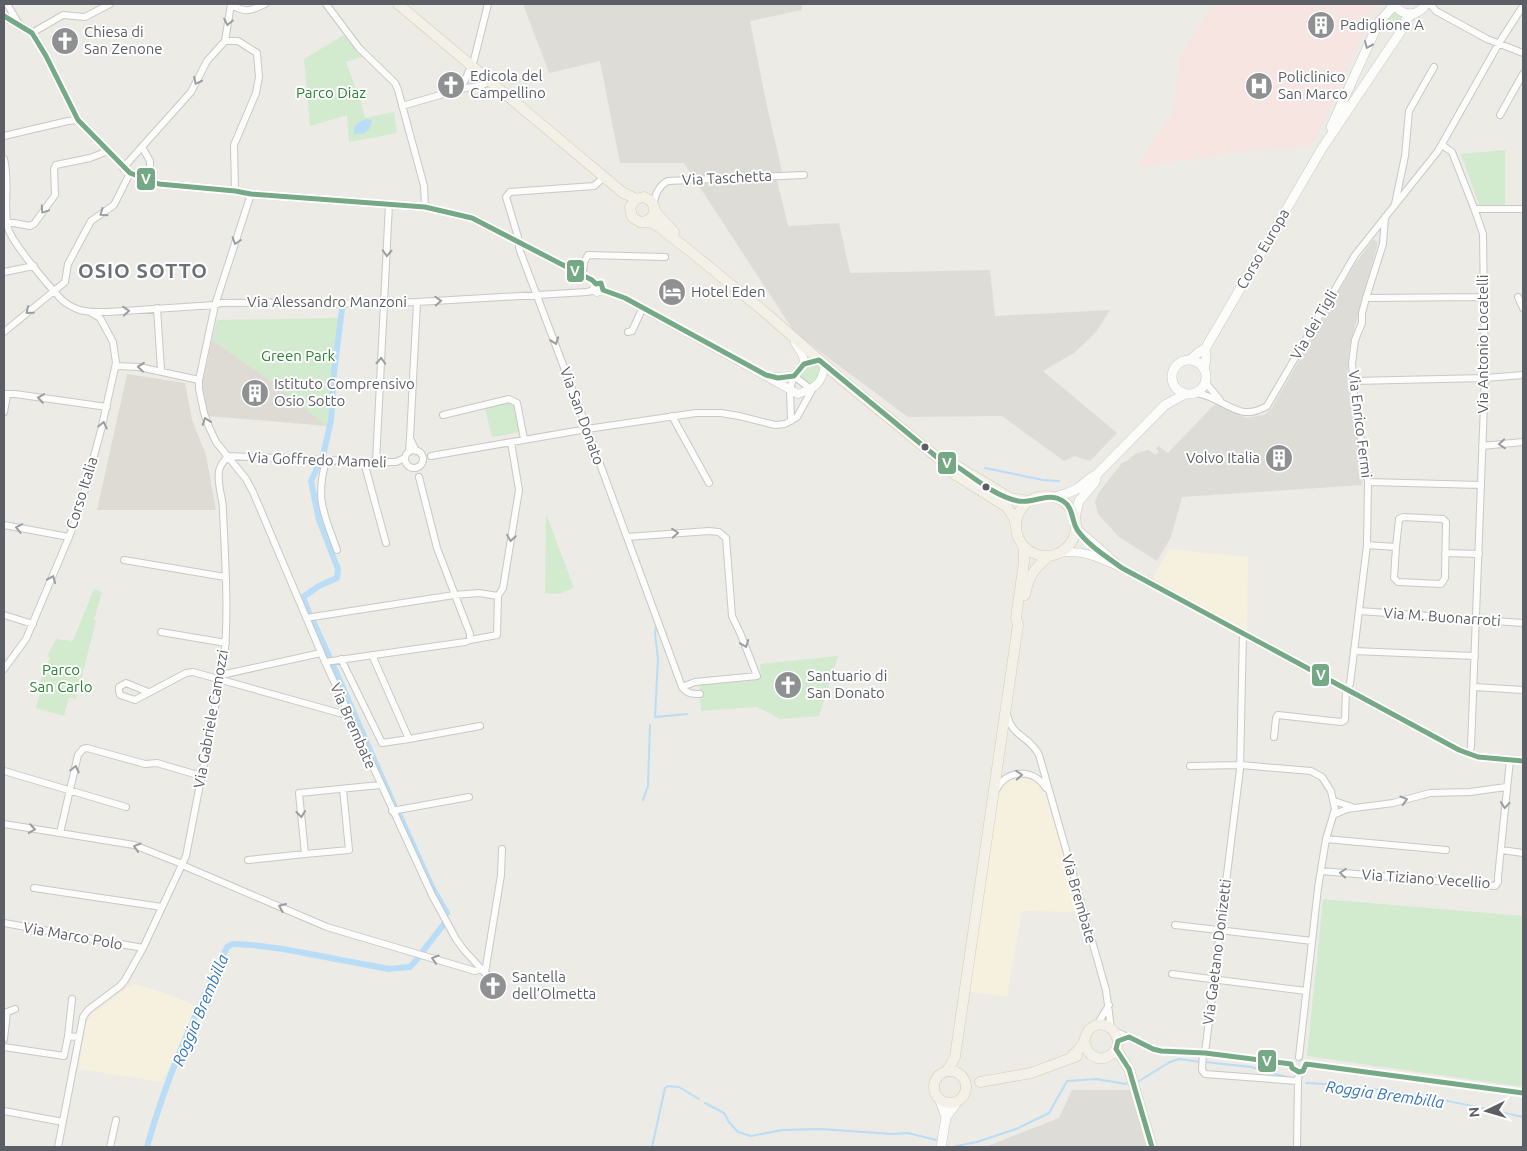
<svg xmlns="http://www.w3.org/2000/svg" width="1527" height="1151" viewBox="0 0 1527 1151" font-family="Ubuntu,sans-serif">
<rect width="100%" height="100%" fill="#ecebe5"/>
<!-- commercial -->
<path fill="#f6f1de" d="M1169 549 1248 557 1247 632 1210 613 1153 578Z
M1018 776H1025L1034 780 1041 785 1047 794 1080 912 1022 911 1007 996 972 992 968 991 997 799 1004 784 1009 779Z
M135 984 164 993 197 1006 162 1082 79 1069 85 1024 91 1015 126 988Z"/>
<!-- industrial -->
<path fill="#dddcd6" d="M523 4H802V10L750 21 765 97 784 180H777L788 226 839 223 850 273 990 270 995 316 1110 310 1096 332 1074 353 1043 371 1117 433 1090 461 1075 456 1064 461 1002 416 908 417 795 333 684 163H620L600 61 549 73Z
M1373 240 1378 242 1349 349 1347 381 1359 449 1362 485 1182 497 1171 537 1157 561 1119 537 1098 514 1095 502 1099 492 1122 463 1127 461 1135 454 1148 450 1156 455 1159 451 1156 449 1158 446 1168 453 1215 404 1246 418 1264 415 1272 408 1277 399 1353 267Z
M1072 1090H1131L1146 1147H985L1059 1118Z"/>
<!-- education -->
<path fill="#dddbd3" d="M212 340 277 385 327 426 208 416 202 385Z
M127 374 185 383 192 420 206 455 216 510H97Z"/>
<!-- medical -->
<path fill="#f6e5e1" d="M1215 4H1380L1362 33 1326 118 1311 146 1246 151 1142 167 1139 162 1173 113 1181 54Z"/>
<!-- green -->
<path fill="#d2eace" d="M1394 9 1404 16 1400 25H1392L1386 21Z
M344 35 362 57 346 62 361 102 365 118 394 112 397 133 349 142 347 115 310 126 304 59Z
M1505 150V205H1479L1461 154Z
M339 318 327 426 261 374 212 340 217 320Z
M815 363C826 369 819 378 813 385L798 375 802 369Z
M516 398 522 432 492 437 484 404Z
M546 514 574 588 559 594 545 593Z
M94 589 102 592 94 620 96 621 76 699 69 697 64 716 36 708 41 690 37 688 50 658 47 656 56 639 73 641Z
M838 656 819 716 780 719 757 707 701 711 699 683 761 675 760 664Z
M1323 899 1523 916V1087L1307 1056Z"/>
<!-- water -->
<path fill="#b9ddf7" d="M367 119 372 120C371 131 365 135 354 134 353 125 359 121 367 119Z"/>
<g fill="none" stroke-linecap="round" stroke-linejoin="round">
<!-- stream -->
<path stroke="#b9ddf7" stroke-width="2" d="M985 468 1043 480 1059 481
M656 625 655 634 658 659 655 717 687 714
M643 800 648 786 650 725
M1205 1062 1251 1067 1286 1077
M1139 1081 1170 1062 1179 1059 1201 1062
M1306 1083C1379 1086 1452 1101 1523 1117
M705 1103 724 1113 729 1122 738 1132 751 1136 782 1130 820 1129 892 1134 908 1133 936 1140
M956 1146 977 1142 1016 1129 1049 1113 1067 1081 1096 1079 1126 1084
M652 1147 665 1088 668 1086 679 1087 699 1099"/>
<!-- canal -->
<path stroke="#b9ddf7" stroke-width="6" d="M323 456 331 420 334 373 342 309
M309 613 303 597 319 586 337 578 338 569 319 520 311 481 318 466
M313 621 329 656
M333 665 394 805
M399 814 432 887 447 913
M423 951 444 924
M147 1147C166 1077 196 1013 227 947L233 944 252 945 283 949 389 969 410 967 419 957"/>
<!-- minor casing -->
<g stroke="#c8c8c7" stroke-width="8">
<path id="minor" d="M7 4 19 24
M326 4 359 48 395 83 398 90 424 186 425 207
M1430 4 1436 11 1487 39 1523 53
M231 5C246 13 251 11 265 4
M32 33 63 15 85 17 110 4
M225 41H238L257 53 259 77 256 93 234 145 235 191
M225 41 231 4
M461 89 474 60 488 4
M402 106 461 89 483 85 490 81
M1500 115 1523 74
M4 136 68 121 78 120
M1442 145 1452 152 1474 208 1483 234 1485 378 1471 747 1469 754
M142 147 150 161V181
M4 159C10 181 3 206 8 228 12 243 49 286 61 299 65 303 72 307 77 309 86 313 98 312 108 312L215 305 221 303 317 302 331 304 417 302 587 292 595 290
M123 168 191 92 207 61 225 41
M251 194 215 305 199 380V389L204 413 209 427 216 442 246 479 253 492 325 662 432 895 456 939 464 950 485 973 499 982
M1395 204 1405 156 1409 111 1434 67
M654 205C654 196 659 185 668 181L804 175
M1475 209H1523
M8 223H14L30 226 34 224 55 195 54 169 56 165 90 158 108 151
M518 241V237L506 197 510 192 594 186 603 178
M520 243 519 247 520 251 582 415 682 687C687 694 692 694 700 694
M4 272 34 266
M583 275 584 262 588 255 665 257
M1518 297 1523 308
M1366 298 1484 297
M157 308 161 370
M4 332 65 282 68 264 91 221 114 205 130 173
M628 332 632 331 643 307
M116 366 139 367 199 380
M1353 381 1485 378 1523 375
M1205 382 1220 400
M1196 393C1225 397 1237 424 1267 406L1355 255 1438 151 1499 43 1523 6
M4 394H15L107 407
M4 412 7 395
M443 415 509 399 517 403 524 439
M672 416 709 483
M410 438 417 302
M1482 446 1523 442
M405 459a9 9 0 1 1 18 0a9 9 0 1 1-18 0Z
M409 452 410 438 416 451
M228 456 376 462H396L405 458
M431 456 587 429 696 413H721L739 416 775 425 785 424 797 417 812 390 794 376 790 389 791 421
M326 461C315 499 324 514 337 550
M364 462 386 543
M376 462 389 204
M1368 482 1481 485
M4 525 69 537
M627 537 709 531 719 532 726 538 732 616 741 635 757 676 695 682 682 687
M1367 545 1396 547 1399 519 1403 517 1443 519 1446 522 1445 578 1441 584 1398 582 1394 578 1396 547
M1445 553 1479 554
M124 560 225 577
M498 596 503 588 519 490 511 442
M1360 611 1523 623
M4 615 33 624
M306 618 454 595 479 593 498 596 497 635 470 640
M161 632 226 643
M1354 651 1475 656
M372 655 409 739 480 726
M341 659 382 743 409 739
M325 662 465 642 470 640V634L437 548 419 477
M4 669 26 639 69 537 80 508 101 430 116 363 113 342 100 318 90 312
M221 675 321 653
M1474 687 1523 690
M148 692 126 683 119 687V691L120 695 135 700 186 673 193 672 350 716
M1007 714C1012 738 1029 735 1039 755L1106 990 1111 1028
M1274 737 1276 718 1278 715 1341 722 1345 720 1346 688 1350 684 1367 545 1368 482 1354 397 1352 363 1355 340 1362 323V313L1366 298 1383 244 1385 217
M1190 766 1241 765 1311 771 1322 777 1331 791 1335 809 1326 839 1318 888 1299 1057
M4 771 126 807
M343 789 349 850 305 854 299 793 380 785
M996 790C1007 768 1034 769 1046 788
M1334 801 1352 807
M392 811 469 797
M1333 815 1347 809 1393 803 1430 793 1470 792 1506 787
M4 824 134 845 182 864
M60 833 78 755 83 749 87 748 145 764 157 763 201 776
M1326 839 1446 850
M1501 850 1523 853
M248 860 305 854
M182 865 327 927 475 971 482 969
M1321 871 1495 886 1498 882V877L1510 760
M34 888 162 907
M4 923 143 948
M1175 925 1312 941
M485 973 501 875 502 849
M1172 974 1306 991
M1097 1025 1109 1005
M1116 1034 1119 1033 1153 1049 1161 1051 1205 1053 1291 1064
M68 1036 72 999
M4 1039 7 1012 15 1009
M4 1047 64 1056 68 1036 78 1037
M1203 1053 1202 1070 1205 1074 1298 1081 1299 1072
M1205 1053 1240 769 1243 633
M1306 1064 1523 1093
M4 1111 63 1122
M58 1147 83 1017 88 1010 120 986 125 980 143 948 186 856 224 661C229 611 225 560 223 510 223 498 217 485 219 472 219 466 224 461 228 456
M110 1147 116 1120
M1297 1147 1298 1081"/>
</g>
<!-- tertiary casing -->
<g stroke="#c8c8c7" stroke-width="9">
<path id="tertiary" d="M4 16 32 33 46 56 78 120 130 173 159 184 235 191 251 194 425 207 472 218 592 280 596 284
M596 284 594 289 597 292 603 290 625 298 798 394C815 388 822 384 825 365
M795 343C800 351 804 354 804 364
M773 377 794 376 804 364 819 360
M1076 528 1115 562
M1060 553C1084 549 1101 559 1122 568L1459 750 1478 757 1523 761"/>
</g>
<!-- secondary casing -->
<g stroke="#c8c9c7" stroke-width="10">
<path id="secondary" d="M1394 4C1402 17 1418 17 1426 4
M1331 127 1379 22 1391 9 1393 4
M1172 377a17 17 0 1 1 34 0a17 17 0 1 1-34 0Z
M1190 360 1199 352 1205 349 1321 150 1401 31 1407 18 1413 14
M1204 369 1206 358 1205 349
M1054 497C1062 495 1070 493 1077 489 1084 484 1089 478 1097 474L1165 405 1185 394
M1075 517 1079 501 1095 482 1097 474
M940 1100 946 1117
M941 1147 946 1117 957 1102"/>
</g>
<!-- primary casing -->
<g stroke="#d7ccb1" stroke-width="11">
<path id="primary" d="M398 4 622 192 636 199 644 197 651 201C658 211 653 222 640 222L632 217 630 207 636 199
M654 209 659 216 674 232
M642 222H650L659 227 691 252 767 314 841 379 944 463 948 470 1007 507 1014 518 1016 526
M944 463H952L1010 498 1029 501
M1016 526a30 30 0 1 1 60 0a30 30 0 1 1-60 0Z
M1025 595C1028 578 1034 568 1048 557
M1116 1049 1129 1069 1152 1147
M1071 1057C1076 1052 1081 1048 1084 1042 1085 1038 1086 1033 1088 1031 1105 1011 1132 1043 1109 1056 1106 1058 1102 1059 1098 1058 1089 1056 1086 1049 1084 1041
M934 1087a16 16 0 1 1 32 0a16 16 0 1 1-32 0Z
M947 1071 955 1057 1018 625 1016 618 1024 562V547
M980 1082 1031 1073 1077 1056"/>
</g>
<!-- minor -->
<use href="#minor" stroke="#fcfcfb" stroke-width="6"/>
<!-- tertiary -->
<use href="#tertiary" stroke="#fcfcfb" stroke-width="8"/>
<!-- secondary -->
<use href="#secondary" stroke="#fcfcfb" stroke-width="9"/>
<!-- primary -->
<use href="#primary" stroke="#f3f1e7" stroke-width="10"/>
<!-- bus-1 casing -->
<g stroke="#fff" stroke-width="9">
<path id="bus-1" d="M4 16 32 33 46 56 78 120 130 173 159 184 235 191 251 194 425 207 472 218 592 280 596 284 601 283 603 290 625 298 766 375 778 378 794 376 804 364 819 360 944 463H952C972 476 994 496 1018 501 1034 504 1048 491 1063 501 1074 508 1071 521 1078 531 1089 546 1107 557 1122 568L1459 750 1478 757 1523 761
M1152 1147 1129 1069 1116 1049 1118 1041 1129 1037 1153 1049 1161 1051 1205 1053 1291 1064 1292 1068 1299 1072 1303 1071 1306 1064 1523 1093"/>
</g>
<!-- bus-1 -->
<use href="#bus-1" stroke="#75a884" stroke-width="5"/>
</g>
<!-- one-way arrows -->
<defs><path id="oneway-chevron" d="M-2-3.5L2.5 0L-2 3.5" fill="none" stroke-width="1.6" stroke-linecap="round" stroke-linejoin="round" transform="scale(1.25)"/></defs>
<g stroke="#9b9ea1">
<use href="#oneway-chevron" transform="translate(228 22) rotate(101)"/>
<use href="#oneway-chevron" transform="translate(1368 45) rotate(114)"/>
<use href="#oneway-chevron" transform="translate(197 81) rotate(117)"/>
<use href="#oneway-chevron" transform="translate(44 210) rotate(124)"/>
<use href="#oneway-chevron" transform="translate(103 213) rotate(145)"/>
<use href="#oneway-chevron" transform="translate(236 241) rotate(108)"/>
<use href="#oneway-chevron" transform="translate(387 253) rotate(93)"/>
<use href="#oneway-chevron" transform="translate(438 301) rotate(-3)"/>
<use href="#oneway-chevron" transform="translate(29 311) rotate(140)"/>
<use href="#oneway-chevron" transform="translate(126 311) rotate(-5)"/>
<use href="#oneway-chevron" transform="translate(555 341) rotate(70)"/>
<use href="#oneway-chevron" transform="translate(381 361) rotate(-87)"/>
<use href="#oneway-chevron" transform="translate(141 367) rotate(-174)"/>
<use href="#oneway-chevron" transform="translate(41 398) rotate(-171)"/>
<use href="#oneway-chevron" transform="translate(206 421) rotate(-110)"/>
<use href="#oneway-chevron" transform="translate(103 425) rotate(-77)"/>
<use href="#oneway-chevron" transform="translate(1502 444) rotate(175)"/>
<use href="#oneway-chevron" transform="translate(19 528) rotate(-169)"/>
<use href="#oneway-chevron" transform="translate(675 533) rotate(-5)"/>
<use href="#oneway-chevron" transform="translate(511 538) rotate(99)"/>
<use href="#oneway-chevron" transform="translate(52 579) rotate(-68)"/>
<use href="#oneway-chevron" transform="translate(745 644) rotate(68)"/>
<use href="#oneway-chevron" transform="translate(75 769) rotate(-77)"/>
<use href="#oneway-chevron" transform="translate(1019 775) rotate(-5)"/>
<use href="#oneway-chevron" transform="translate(1404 800) rotate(-16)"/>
<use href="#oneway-chevron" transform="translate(1505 805) rotate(95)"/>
<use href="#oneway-chevron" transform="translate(301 814) rotate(84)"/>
<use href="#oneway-chevron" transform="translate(32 829) rotate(9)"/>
<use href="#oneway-chevron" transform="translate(137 847) rotate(-163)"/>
<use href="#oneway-chevron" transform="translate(1343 873) rotate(-175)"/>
<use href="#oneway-chevron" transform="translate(282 907) rotate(-157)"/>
<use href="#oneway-chevron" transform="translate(435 959) rotate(-163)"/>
</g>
<!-- icons -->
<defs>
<g id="building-disc" transform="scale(1.4375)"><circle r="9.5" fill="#8e9092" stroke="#fff"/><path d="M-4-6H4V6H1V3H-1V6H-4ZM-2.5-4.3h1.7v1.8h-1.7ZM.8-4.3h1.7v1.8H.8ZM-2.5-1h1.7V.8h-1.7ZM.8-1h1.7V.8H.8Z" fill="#fff"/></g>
<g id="church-disc" transform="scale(1.4375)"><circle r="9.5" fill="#8e9092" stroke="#fff"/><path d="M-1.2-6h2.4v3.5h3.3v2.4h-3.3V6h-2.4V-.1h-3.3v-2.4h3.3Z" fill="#fff"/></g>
<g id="hospital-disc" transform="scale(1.4375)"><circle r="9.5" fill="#8e9092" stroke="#fff"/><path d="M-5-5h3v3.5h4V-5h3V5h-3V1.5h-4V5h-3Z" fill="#fff"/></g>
<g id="hotel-disc" transform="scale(1.4375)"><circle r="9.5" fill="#8e9092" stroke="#fff"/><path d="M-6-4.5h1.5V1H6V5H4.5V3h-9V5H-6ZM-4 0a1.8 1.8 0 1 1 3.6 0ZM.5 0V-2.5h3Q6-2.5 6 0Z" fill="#fff"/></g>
</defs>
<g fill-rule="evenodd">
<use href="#building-disc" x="1321" y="25"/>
<use href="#church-disc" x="65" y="41"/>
<use href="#church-disc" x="451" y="85"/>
<use href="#hospital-disc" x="1259" y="86"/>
<use href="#hotel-disc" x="672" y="292"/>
<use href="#building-disc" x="255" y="393"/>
<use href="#building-disc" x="1279" y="458"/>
<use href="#church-disc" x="788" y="685"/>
<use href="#church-disc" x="493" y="986"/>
</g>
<!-- markers -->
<g fill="#5b5f65" stroke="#fff" stroke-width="2">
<circle cx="925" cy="447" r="4.5"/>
<circle cx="986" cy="487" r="4.5"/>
</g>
<g text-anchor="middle" stroke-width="4" stroke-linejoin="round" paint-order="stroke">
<!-- poi labels -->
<g font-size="15" fill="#5b5f65" stroke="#fff" text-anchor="start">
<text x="1340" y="30">Padiglione A</text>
<text x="84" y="37">Chiesa di<tspan x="84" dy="17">San Zenone</tspan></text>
<text x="470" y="81">Edicola del<tspan x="470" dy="17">Campellino</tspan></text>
<text x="1278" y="82">Policlinico<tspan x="1278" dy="17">San Marco</tspan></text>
<text x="691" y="297">Hotel Eden</text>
<text x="274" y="389">Istituto Comprensivo<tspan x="274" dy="17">Osio Sotto</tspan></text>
<text x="1260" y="463" text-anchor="end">Volvo Italia</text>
<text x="807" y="681">Santuario di<tspan x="807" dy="17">San Donato</tspan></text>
<text x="512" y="982">Santella<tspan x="512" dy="17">dell’Olmetta</tspan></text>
</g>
<!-- park labels -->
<g font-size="15" fill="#2b8430" stroke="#fff">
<text x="331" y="98">Parco Diaz</text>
<text x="298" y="361">Green Park</text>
<text x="61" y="675">Parco<tspan x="61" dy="17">San Carlo</tspan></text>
</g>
<!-- street labels -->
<g font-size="15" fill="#5b5f65" stroke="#fff">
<text transform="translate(727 178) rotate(-3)" y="5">Via Taschetta</text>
<text transform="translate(1263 249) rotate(-60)" y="5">Corso Europa</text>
<text x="327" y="307">Via Alessandro Manzoni</text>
<text transform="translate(1314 325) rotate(-60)" y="5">Via dei Tigli</text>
<text transform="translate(1483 344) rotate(-90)" y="5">Via Antonio Locatelli</text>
<text transform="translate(582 416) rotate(70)" y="5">Via San Donato</text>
<text transform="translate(1360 424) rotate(83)" y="5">Via Enrico Fermi</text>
<text transform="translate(317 460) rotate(2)" y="5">Via Goffredo Mameli</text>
<text transform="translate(82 493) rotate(-73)" y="5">Corso Italia</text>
<text transform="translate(1442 617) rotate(4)" y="5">Via M. Buonarroti</text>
<text transform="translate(211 719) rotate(-80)" y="5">Via Gabriele Camozzi</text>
<text transform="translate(353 726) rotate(66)" y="5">Via Brembate</text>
<text transform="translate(1426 879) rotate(4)" y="5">Via Tiziano Vecellio</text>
<text transform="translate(1079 899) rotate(74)" y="5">Via Brembate</text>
<text transform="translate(73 936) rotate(10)" y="5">Via Marco Polo</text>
<text transform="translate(1217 952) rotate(-83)" y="5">Via Gaetano Donizetti</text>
</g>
<!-- water labels -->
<g font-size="16" font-style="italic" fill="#3476bd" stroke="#fff">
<text transform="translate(200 1010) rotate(-67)" y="6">Roggia Brembilla</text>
<text transform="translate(1385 1094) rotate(8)" y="6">Roggia Brembilla</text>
</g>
<!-- district labels -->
<g font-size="20" font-weight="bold" letter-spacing="1" fill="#6c7177" stroke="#fff">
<text x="143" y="278">OSIO SOTTO</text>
</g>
</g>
<g stroke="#fff" stroke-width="2">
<rect x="136" y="167" width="20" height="24" rx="5" fill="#75a884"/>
<rect x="566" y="259" width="19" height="24" rx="5" fill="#75a884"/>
<rect x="937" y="451" width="20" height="24" rx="5" fill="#75a884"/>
<rect x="1311" y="663" width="19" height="24" rx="5" fill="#75a884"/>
<rect x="1257" y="1049" width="20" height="24" rx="5" fill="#75a884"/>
</g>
<g font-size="14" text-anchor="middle" font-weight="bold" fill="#fff">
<text x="146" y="184">V</text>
<text x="575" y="276">V</text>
<text x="947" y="468">V</text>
<text x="1321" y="680">V</text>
<text x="1267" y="1066">V</text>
</g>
<!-- border -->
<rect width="1527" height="1151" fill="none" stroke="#5b5f65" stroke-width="10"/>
<!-- north arrow -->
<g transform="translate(1487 1111) rotate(265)" stroke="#ffffff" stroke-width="4" paint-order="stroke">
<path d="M0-4L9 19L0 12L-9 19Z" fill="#5b5f65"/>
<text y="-8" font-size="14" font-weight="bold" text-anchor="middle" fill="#5b5f65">N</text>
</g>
</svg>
